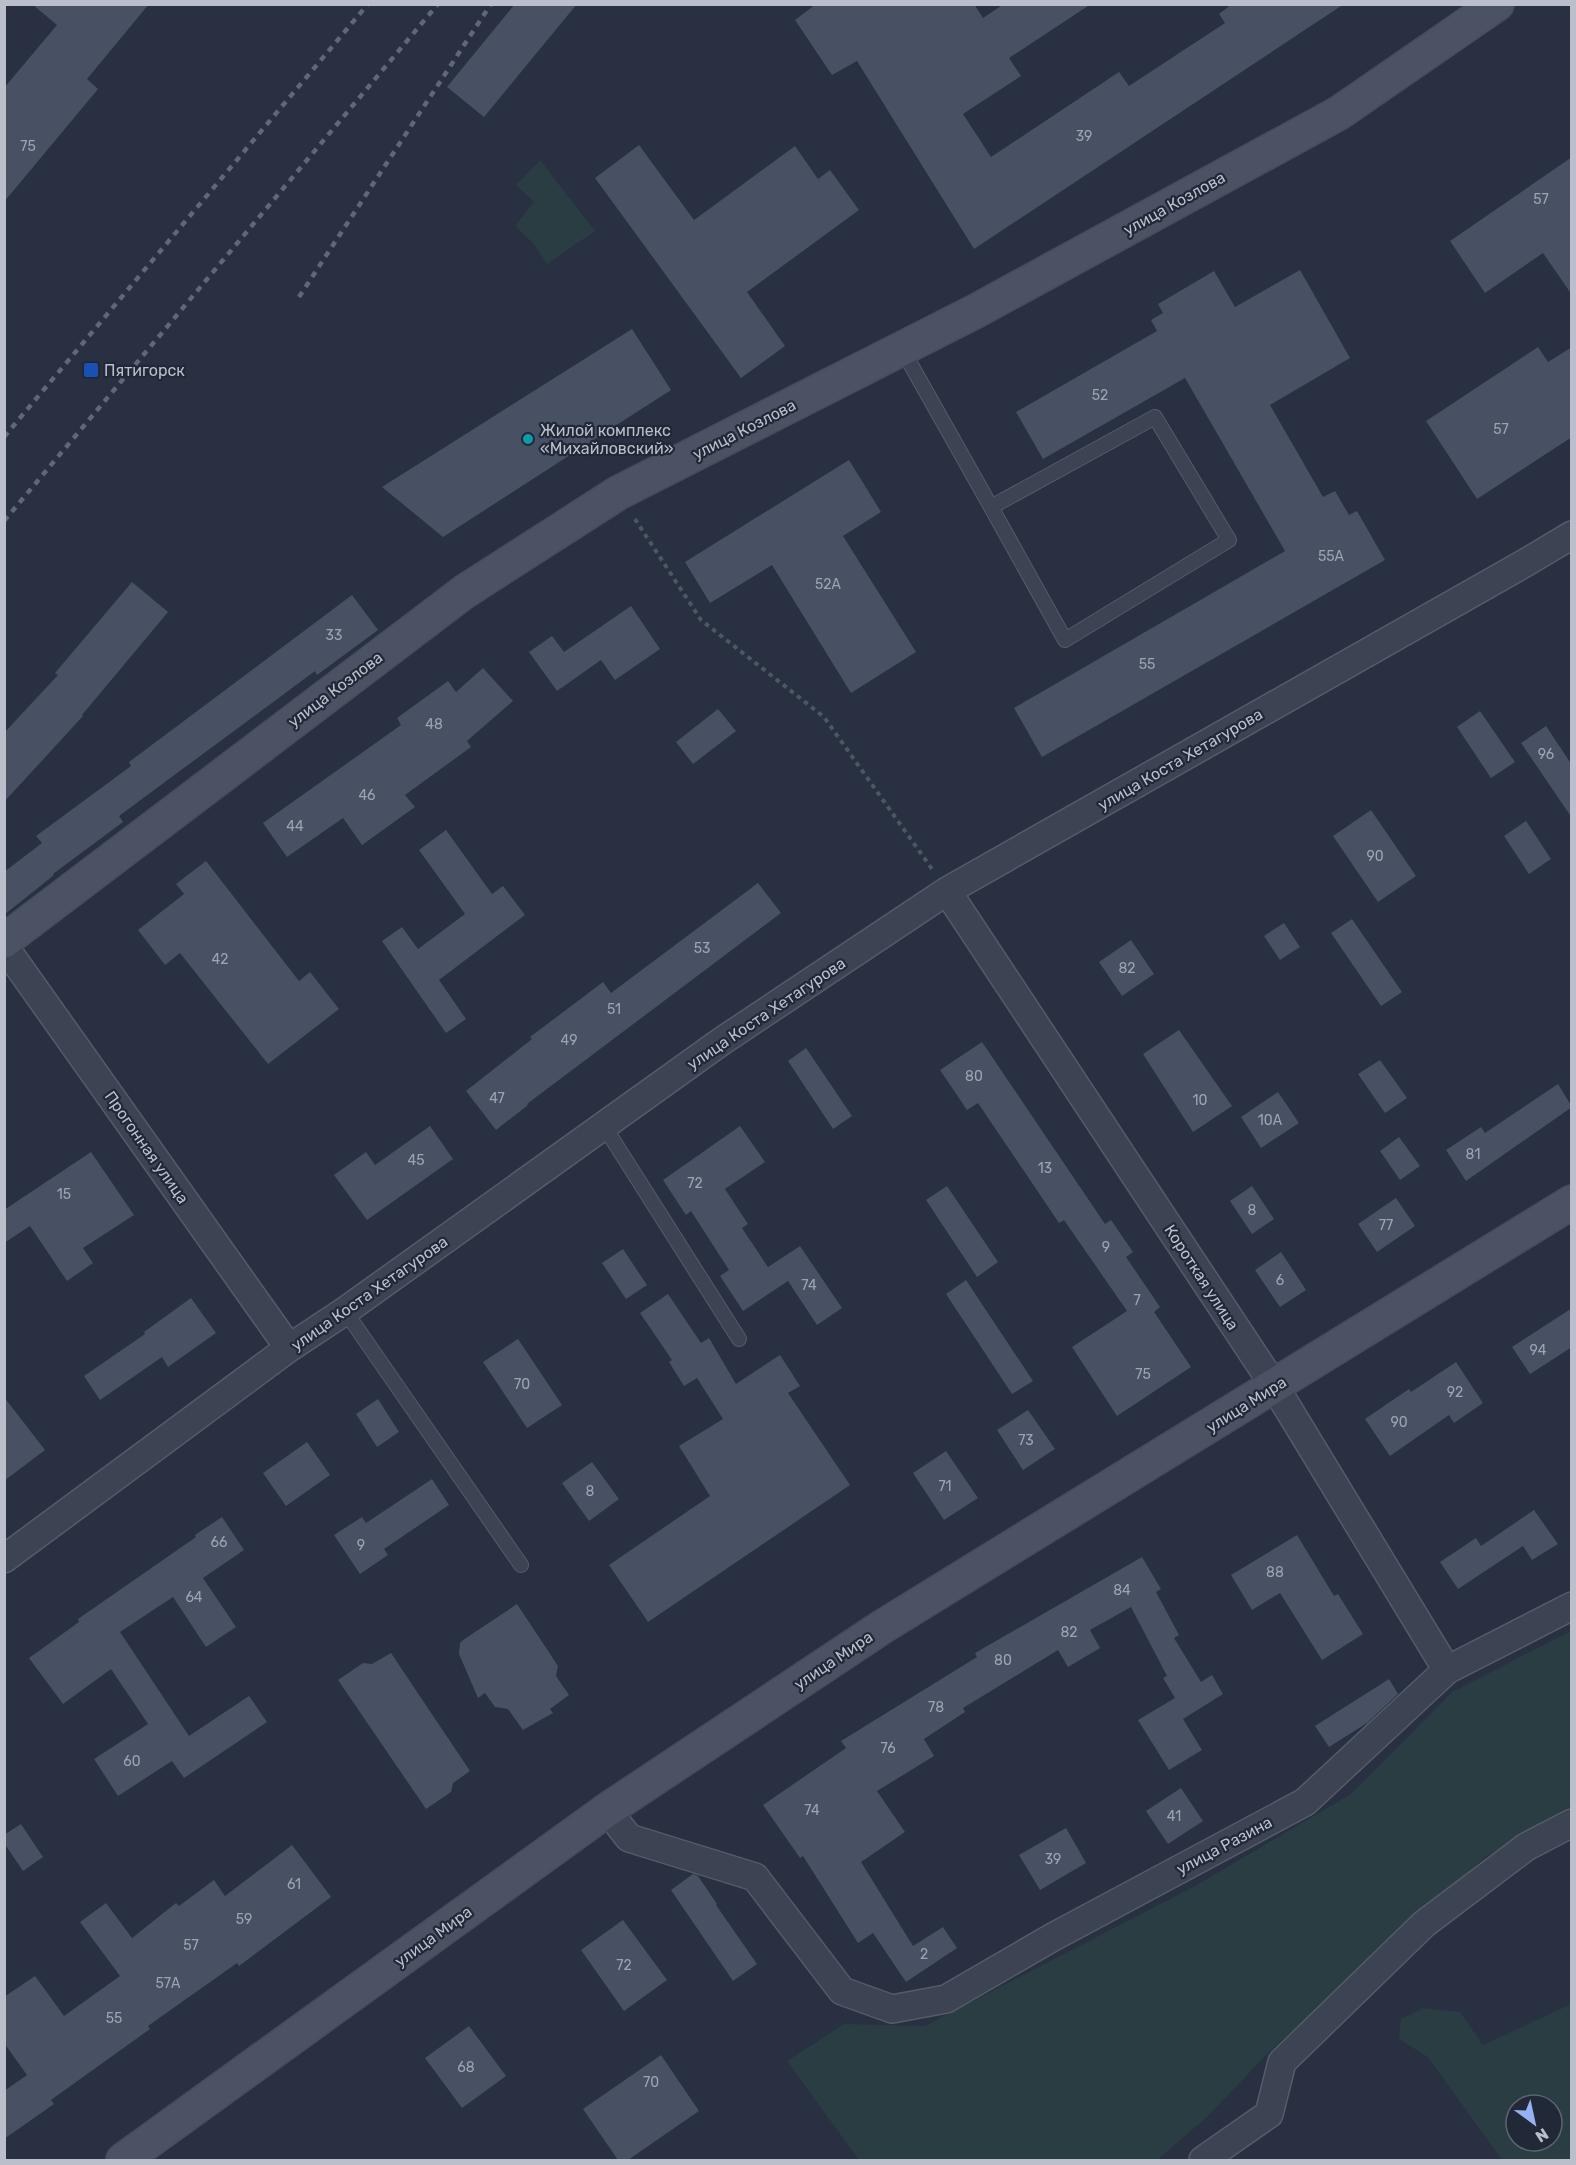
<svg xmlns="http://www.w3.org/2000/svg" width="1576" height="2165" viewBox="0 0 1576 2165" font-family="Rubik,sans-serif">
<rect width="100%" height="100%" fill="#283042"/>
<!-- green -->
<path fill="#2a3d43" fill-rule="evenodd" d="M540 160 595 231 547 264 533 243 515 226 534 202 516 185Z
M1571 1631V1806L1485 1857 1272 2049 1207 2117 1157 2160H859L787 2061 844 2024 925 2026 1195 1886 1351 1794 1452 1692Z
M1571 2004V2160H1502L1428 2057 1399 2039 1401 2019 1423 2008 1460 2012 1483 2045ZM1516 2105H1552V2141H1516Z"/>
<!-- building -->
<path fill="#485063" d="M32 4H149L87 79 98 89 4 202V88L57 25Z
M515 4H577L484 117 447 87Z
M816 4H974L983 18 1004 4H1091L1009 58 1021 76 963 114 991 157 1119 72 1129 86 1225 23 1219 14 1232 4H1344L974 249 857 61 832 75 795 20Z
M639 145 694 220 795 146 818 179 830 170 859 210 747 292 785 346 741 378 595 178Z
M1572 157V295L1543 253 1485 293 1450 241Z
M1300 270 1350 358 1270 405 1323 497 1335 491 1349 515 1357 511 1385 560 1042 757 1014 708 1285 551 1185 378 1043 459 1016 412 1157 331 1151 320 1163 313 1158 304 1214 271 1235 307Z
M632 329 671 390 443 537 382 487Z
M1538 347 1548 362 1572 347V437L1477 499 1426 421Z
M849 460 881 512 843 536 916 652 851 693 772 565 710 603 685 562Z
M132 582 168 612 82 715 83 716 4 802V733L58 675 55 673Z
M352 595 378 630 317 675 315 671 119 816 123 822 53 874 54 875 4 915V872L42 843 36 836 131 766 129 762Z
M631 606 660 649 615 680 601 660 557 691 529 652 552 636 564 652Z
M483 668 513 701 467 741 471 747 405 795 415 807 362 845 343 818 287 857 263 823 401 725 397 718 448 681 456 692Z
M718 709 736 731 693 764 676 742Z
M1480 711 1515 762 1491 778 1457 727Z
M1546 726 1572 765V818L1521 743Z
M1371 810 1416 876 1378 902 1333 836Z
M1526 821 1551 859 1529 874 1504 836Z
M446 830 492 894 503 886 525 915 439 980 466 1019 446 1033 382 941 402 927 418 949 465 914 419 850Z
M206 861 299 981 310 972 339 1009 268 1064 180 953 165 965 138 930 184 894 176 884Z
M758 883 781 913 527 1104 528 1105 496 1130 466 1091 532 1039 530 1037 603 982 611 993Z
M1352 919 1402 992 1381 1006 1331 933Z
M1284 923 1300 947 1280 960 1264 936Z
M1131 940 1154 974 1122 996 1099 962Z
M1179 1030 1232 1106 1193 1132 1143 1054Z
M982 1042 1105 1224 1111 1220 1133 1252 1126 1257 1160 1307 1154 1312 1191 1367 1117 1416 1072 1347 1127 1311 1064 1220 1059 1223 978 1103 967 1110 940 1070Z
M806 1048 852 1116 833 1129 788 1061Z
M1380 1060 1407 1098 1385 1113 1358 1074Z
M1558 1084 1572 1107 1466 1181 1446 1150 1481 1127 1485 1133Z
M1278 1092 1299 1123 1261 1148 1241 1117Z
M430 1126 453 1159 367 1220 334 1175 366 1152 375 1165Z
M740 1126 765 1162 725 1189 748 1224 742 1228 768 1267 800 1246 842 1308 817 1325 788 1281 743 1311 720 1276 729 1270 691 1211 686 1215 663 1180Z
M1399 1137 1420 1166 1400 1180 1380 1151Z
M91 1152 134 1215 83 1248 93 1263 67 1281 30 1226 4 1243V1210Z
M947 1186 998 1262 977 1277 926 1200Z
M1252 1186 1274 1219 1252 1234 1230 1201Z
M1396 1198 1415 1226 1377 1252 1358 1224Z
M623 1249 647 1285 626 1299 602 1263Z
M1281 1252 1306 1290 1280 1307 1255 1270Z
M966 1280 1033 1381 1012 1394 946 1294Z
M668 1294 701 1343 709 1338 736 1384 780 1355 800 1386 788 1393 850 1485 648 1622 609 1565 710 1496 679 1446 723 1419 697 1378 684 1386 669 1362 672 1360 640 1313Z
M191 1298 216 1333 168 1367 162 1357 100 1400 84 1376 145 1334 144 1332Z
M1572 1308V1347L1530 1374 1512 1347Z
M518 1339 562 1405 527 1428 483 1362Z
M1456 1362 1483 1403 1454 1423 1449 1415 1390 1456 1365 1419 1409 1389 1411 1392Z
M4 1397 45 1450 4 1481Z
M378 1399 399 1432 377 1447 356 1414Z
M1028 1410 1055 1449 1023 1470 997 1430Z
M307 1442 330 1475 286 1506 263 1473Z
M946 1451 978 1498 944 1520 913 1473Z
M592 1462 619 1499 589 1521 562 1483Z
M432 1479 449 1505 384 1549 388 1555 360 1574 334 1535 362 1517 366 1523Z
M1534 1510 1558 1544 1532 1560 1523 1546 1458 1589 1440 1562 1476 1538 1481 1546Z
M222 1517 244 1550 203 1578 236 1627 206 1647 173 1597 120 1632 189 1736 249 1696 267 1722 184 1778 172 1761 118 1796 94 1759 148 1724 111 1669 63 1704 29 1658 79 1622 78 1619 196 1537 195 1535Z
M1297 1535 1334 1596 1338 1594 1363 1634 1322 1660 1280 1593 1252 1610 1231 1575Z
M1142 1557 1161 1589 1156 1592 1179 1635 1174 1638 1201 1682 1212 1675 1223 1694 1183 1719 1202 1750 1169 1770 1138 1720 1175 1698 1163 1678 1167 1676 1131 1607 1090 1630 1100 1648 1068 1667 1058 1650 963 1708 965 1712 924 1739 934 1756 877 1791 905 1832 861 1862 913 1946 943 1927 957 1948 906 1982 873 1933 858 1943 803 1856 800 1858 763 1805 846 1748 841 1741 977 1657 975 1653Z
M517 1604 558 1666 556 1676 569 1695 550 1709 553 1713 523 1730 508 1709 495 1707 485 1693 478 1698 459 1654 460 1643 463 1640Z
M391 1653 470 1771 453 1783 451 1792 426 1809 338 1680 363 1663 372 1664Z
M1389 1679 1398 1694 1367 1723 1329 1747 1315 1726Z
M1181 1788 1203 1821 1168 1844 1146 1811Z
M21 1824 43 1857 23 1871 4 1843V1835Z
M1066 1828 1086 1863 1040 1890 1019 1855Z
M292 1845 331 1897 239 1966 237 1963 148 2026 150 2029 51 2100 54 2104 4 2139V2091L27 2075 4 2043V1997L35 1976 64 2016 120 1976 80 1922 106 1903 132 1938 176 1903 179 1906 214 1880 225 1896Z
M693 1874 698 1876 717 1904 716 1905 757 1964 733 1981 671 1890Z
M623 1920 667 1980 624 2011 581 1950Z
M469 2026 506 2076 462 2108 425 2058Z
M661 2055 699 2111 628 2160H618L583 2109Z"/>
<g fill="none" stroke-linecap="round" stroke-linejoin="round">
<!-- lane casing -->
<g stroke="#555b69" stroke-width="16">
<path id="lane" d="M902 349 991 507 1155 417 1229 540 1065 640 991 507
M604 1126 739 1339
M345 1311 521 1565"/>
</g>
<!-- street casing -->
<g stroke="#555b69" stroke-width="30">
<path id="street" d="M947 891 1275 1387 1447 1670
M4 946 289 1348
M4 1559 289 1348 345 1311 722 1041 947 891 1525 563 1572 535
M607 1810 629 1838 755 1877 842 1991 892 2009 946 1999 1053 1937 1305 1802 1447 1670 1572 1606
M1203 2160 1269 2114 1282 2062 1424 1924 1526 1847 1572 1823"/>
</g>
<!-- secondary casing -->
<g stroke="#464c5b" stroke-width="36">
<path id="secondary" d="M4 941 464 592 618 493 976 311 1339 113 1497 4
M123 2160 607 1810 882 1627 1572 1202"/>
</g>
<!-- path -->
<path stroke="#495a5f" stroke-width="4" stroke-dasharray="4.5 4.5" stroke-linecap="butt" d="M635 519 701 620 824 717 932 869"/>
<!-- lane -->
<use href="#lane" stroke="#3c4352" stroke-width="14"/>
<!-- street -->
<use href="#street" stroke="#3c4352" stroke-width="27"/>
<!-- secondary -->
<use href="#secondary" stroke="#4b5264" stroke-width="33"/>
<!-- rail -->
<path stroke="#5f6778" stroke-width="4.5" stroke-dasharray="6 6" stroke-linecap="butt" d="M299 297 491 4
M4 437 368 4
M4 521 438 4"/>
</g>
<!-- markers -->
<rect fill="#1a4fb4" stroke="#212837" stroke-width="2" x="83" y="362" width="16" height="16" rx="3"/>
<circle fill="#0f9aa8" stroke="#212837" stroke-width="2" cx="528" cy="439" r="6"/>
<g text-anchor="middle" stroke-width="4.5" stroke-linejoin="round" paint-order="stroke">
<!-- number labels -->
<g font-size="14" fill="#9ea3b1">
<text x="1084" y="141">39</text>
<text x="28" y="151">75</text>
<text x="1541" y="204">57</text>
<text x="1100" y="400">52</text>
<text x="1501" y="434">57</text>
<text x="1331" y="561">55А</text>
<text x="828" y="589">52А</text>
<text x="334" y="640">33</text>
<text x="1147" y="669">55</text>
<text x="434" y="729">48</text>
<text x="1546" y="759">96</text>
<text x="367" y="800">46</text>
<text x="295" y="831">44</text>
<text x="1375" y="861">90</text>
<text x="702" y="953">53</text>
<text x="220" y="964">42</text>
<text x="1127" y="973">82</text>
<text x="614" y="1014">51</text>
<text x="569" y="1045">49</text>
<text x="974" y="1081">80</text>
<text x="497" y="1103">47</text>
<text x="1200" y="1105">10</text>
<text x="1270" y="1125">10А</text>
<text x="1473" y="1159">81</text>
<text x="416" y="1165">45</text>
<text x="1045" y="1173">13</text>
<text x="695" y="1188">72</text>
<text x="64" y="1199">15</text>
<text x="1252" y="1215">8</text>
<text x="1386" y="1230">77</text>
<text x="1106" y="1252">9</text>
<text x="1280" y="1285">6</text>
<text x="809" y="1290">74</text>
<text x="1137" y="1305">7</text>
<text x="1538" y="1355">94</text>
<text x="1143" y="1379">75</text>
<text x="522" y="1389">70</text>
<text x="1455" y="1397">92</text>
<text x="1399" y="1427">90</text>
<text x="1026" y="1445">73</text>
<text x="945" y="1491">71</text>
<text x="590" y="1496">8</text>
<text x="219" y="1547">66</text>
<text x="361" y="1550">9</text>
<text x="1275" y="1577">88</text>
<text x="1122" y="1595">84</text>
<text x="194" y="1602">64</text>
<text x="1069" y="1637">82</text>
<text x="1003" y="1665">80</text>
<text x="936" y="1712">78</text>
<text x="888" y="1753">76</text>
<text x="132" y="1766">60</text>
<text x="812" y="1815">74</text>
<text x="1174" y="1821">41</text>
<text x="1053" y="1864">39</text>
<text x="294" y="1889">61</text>
<text x="244" y="1924">59</text>
<text x="191" y="1950">57</text>
<text x="924" y="1959">2</text>
<text x="624" y="1970">72</text>
<text x="168" y="1988">57А</text>
<text x="114" y="2023">55</text>
<text x="466" y="2072">68</text>
<text x="651" y="2087">70</text>
</g>
<!-- street labels -->
<g font-size="16" fill="#babfcb" stroke="#212837">
<text transform="translate(1174 203) rotate(-29)" y="6">улица Козлова</text>
<text transform="translate(744 429) rotate(-27)" y="6">улица Козлова</text>
<text transform="translate(335 689) rotate(-37)" y="6">улица Козлова</text>
<text transform="translate(1180 759) rotate(-30)" y="6">улица Коста Хетагурова</text>
<text transform="translate(766 1013) rotate(-34)" y="6">улица Коста Хетагурова</text>
<text transform="translate(147 1147) rotate(55)" y="6">Прогонная улица</text>
<text transform="translate(1202 1277) rotate(57)" y="6">Короткая улица</text>
<text transform="translate(369 1293) rotate(-35)" y="6">улица Коста Хетагурова</text>
<text transform="translate(1246 1404) rotate(-32)" y="6">улица Мира</text>
<text transform="translate(833 1660) rotate(-34)" y="6">улица Мира</text>
<text transform="translate(1224 1845) rotate(-28)" y="6">улица Разина</text>
<text transform="translate(433 1936) rotate(-36)" y="6">улица Мира</text>
</g>
<!-- poi labels -->
<g font-size="16" fill="#babfcb" stroke="#212837" text-anchor="start">
<text x="104" y="376">Пятигорск</text>
<text x="540" y="436">Жилой комплекс<tspan x="540" dy="18">«Михайловский»</tspan></text>
</g>
</g>
<!-- border -->
<rect width="1576" height="2165" fill="none" stroke="#babfcb" stroke-width="12"/>
<!-- north arrow -->
<g transform="translate(1534 2123) rotate(147)"><circle r="28" fill="#212837" stroke="#5e6472" stroke-width="1.5"/>
<path d="M0-4.5L10 22L0 15L-10 22Z" fill="#96b1f4"/>
<text y="-9" font-size="16" font-weight="bold" text-anchor="middle" fill="#babfcb">N</text>
</g>
</svg>
